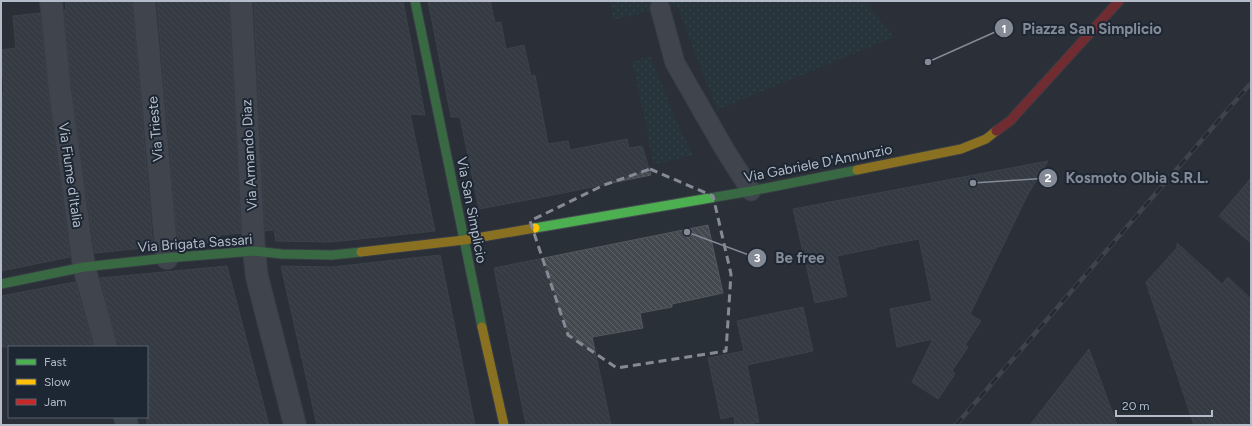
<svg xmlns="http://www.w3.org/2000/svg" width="1252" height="426" viewBox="0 0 1252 426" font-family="Figtree,sans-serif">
<defs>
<pattern id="garden-dots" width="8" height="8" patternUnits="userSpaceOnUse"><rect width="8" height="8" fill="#273a3e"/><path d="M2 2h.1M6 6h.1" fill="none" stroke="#445559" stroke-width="1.8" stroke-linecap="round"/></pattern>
<pattern id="building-back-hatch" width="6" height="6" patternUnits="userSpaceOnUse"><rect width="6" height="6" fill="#444950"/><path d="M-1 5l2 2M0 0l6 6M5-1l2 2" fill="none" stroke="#5d6168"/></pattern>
</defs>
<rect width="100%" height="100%" fill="#2a3038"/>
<!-- garden -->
<path fill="url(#garden-dots)" d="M610 1H865L894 37 717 110 677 5 613 20Z
M650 56 679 128 693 155 653 165 645 119 632 61Z"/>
<!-- building -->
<path fill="url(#building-back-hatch)" stroke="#52575f" d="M65 1H132L153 247 95 253 72 90 64 10H66Z
M157 1H229L241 233 219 235 221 241 178 245Z
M254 1H403L425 115 410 114 435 231 331 242 276 241 274 230 265 231Z
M428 1H490L495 23 501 22 506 49 524 45 531 76 535 75 548 144 568 141 570 150 627 139 629 148 642 146 651 175 548 196 479 209 460 117H451Z
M40 13 48 93 70 257 1 271V92H4L1 50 16 48 13 16Z
M1048 161 1027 196 970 314 981 321 965 345 968 347 952 371 955 374 938 399 912 382 933 339 897 347 890 309 932 301 919 239 876 247V248L837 256 847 296 815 303 793 209Z
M1251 178V243L1219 216Z
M708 225 723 293 672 304V307L640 313 643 328 592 337 611 425H526L494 268Z
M1177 243 1222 284 1228 277 1251 299V425H1194L1146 282 1177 248Z
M440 255 475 425H317L281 266 333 267Z
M227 266 269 425H147V347H118L100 278Z
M75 282 93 347H1V296Z
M803 307 813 351 747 365 759 422 746 425H735L734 416 721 419 708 358 744 351 737 321Z
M1089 349 1117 425H1030Z"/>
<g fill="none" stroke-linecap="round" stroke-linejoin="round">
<!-- lane casing -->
<g stroke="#484c53" stroke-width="21">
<path id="lane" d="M660 8 675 63 725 150 751 191"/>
</g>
<!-- street casing -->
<g stroke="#484c53" stroke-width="24">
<path id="street" d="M51 1 60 91 84 267 106 347
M144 1 167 258
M241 1 254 251 257 277 295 425
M125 417 127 425"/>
</g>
<!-- fast casing -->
<g stroke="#484c53" stroke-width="11">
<path id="fast" d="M415 1 482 327
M535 228 751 191 857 170
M1 284 84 267 167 258 254 251 282 254 332 255 361 252"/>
</g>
<!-- slow casing -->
<g stroke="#484c53" stroke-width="11">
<path id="slow" d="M857 170 961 149 986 139 996 131
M361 252 464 240 535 228
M482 327 504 425"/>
</g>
<!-- jam casing -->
<g stroke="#484c53" stroke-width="11">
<path id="jam" d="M996 131 1010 121 1119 1"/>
</g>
<!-- lane -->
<use href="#lane" stroke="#5a5e66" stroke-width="19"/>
<!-- street -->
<use href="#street" stroke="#5a5e66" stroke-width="22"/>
<!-- fast -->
<use href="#fast" stroke="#4caf50" stroke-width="9"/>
<!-- slow -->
<use href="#slow" stroke="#ffc107" stroke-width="9"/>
<!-- jam -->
<use href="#jam" stroke="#c62828" stroke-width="9"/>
<!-- rail casing -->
<g stroke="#595d64" stroke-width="4.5">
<path id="rail" d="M956 425 1251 83"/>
</g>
<!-- rail -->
<use href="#rail" stroke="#1d2633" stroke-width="3" stroke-dasharray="9" stroke-linecap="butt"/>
</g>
<!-- marked area -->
<path d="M0 0H1252V426H0ZM650 169 713 196 731 274 726 351 617 368 568 335 530 221 604 185Z" fill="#2a3038" fill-opacity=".55" fill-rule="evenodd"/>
<path fill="none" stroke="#848b96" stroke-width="3" stroke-dasharray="8 5" stroke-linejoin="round" d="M650 169 713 196 731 274 726 351 617 368 568 335 530 221 604 185Z"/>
<g text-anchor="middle" stroke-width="4" stroke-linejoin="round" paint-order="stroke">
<!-- street labels -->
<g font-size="14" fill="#b4bcc9" stroke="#1d2633">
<text transform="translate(155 129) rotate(-95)" y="5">Via Trieste</text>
<text transform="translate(249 155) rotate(-93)" y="5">Via Armando Diaz</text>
<text transform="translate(818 163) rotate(-11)" y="5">Via Gabriele D'Annunzio</text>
<text transform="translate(71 175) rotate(82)" y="5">Via Fiume d'Italia</text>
<text transform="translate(472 210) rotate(79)" y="5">Via San Simplicio</text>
<text transform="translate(195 243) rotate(-4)" y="5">Via Brigata Sassari</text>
</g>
</g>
<!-- callouts -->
<path fill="none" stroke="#848b96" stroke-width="1.5" d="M928 62L1004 28M973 183L1048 178M687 232L757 258"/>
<g fill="#848b96" stroke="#1d2633" stroke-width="1.5">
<circle cx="928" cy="62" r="4"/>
<circle cx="973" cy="183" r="4"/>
<circle cx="687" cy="232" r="4"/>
<circle cx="1004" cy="28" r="10"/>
<circle cx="1048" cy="178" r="10"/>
<circle cx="757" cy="258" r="10"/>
</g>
<g font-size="12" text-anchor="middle" font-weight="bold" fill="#fff">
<text x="1004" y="33">1</text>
<text x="1048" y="182">2</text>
<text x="757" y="262">3</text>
</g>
<g font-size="15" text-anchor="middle" font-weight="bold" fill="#848b96" stroke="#1d2633" stroke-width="4" stroke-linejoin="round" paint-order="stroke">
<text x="1092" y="34">Piazza San Simplicio</text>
<text x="1137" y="183">Kosmoto Olbia S.R.L.</text>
<text x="800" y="263">Be free</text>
</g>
<!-- border -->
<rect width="1252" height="426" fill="none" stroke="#b4bcc9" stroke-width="4"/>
<!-- legend -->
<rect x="8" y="346" width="140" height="72" fill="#1d2633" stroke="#59626f"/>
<rect x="16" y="359" width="20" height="6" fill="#4caf50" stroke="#59626f"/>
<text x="44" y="366" font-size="12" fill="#b4bcc9">Fast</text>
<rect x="16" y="379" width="20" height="6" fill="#ffc107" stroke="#59626f"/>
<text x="44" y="386" font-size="12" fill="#b4bcc9">Slow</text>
<rect x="16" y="399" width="20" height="6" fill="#c62828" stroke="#59626f"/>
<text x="44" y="406" font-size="12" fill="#b4bcc9">Jam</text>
<!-- scale -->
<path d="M1116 410v6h96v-6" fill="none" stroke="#b4bcc9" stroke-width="2"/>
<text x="1122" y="410" font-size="12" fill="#b4bcc9" stroke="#1d2633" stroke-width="3" paint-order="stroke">20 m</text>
</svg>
